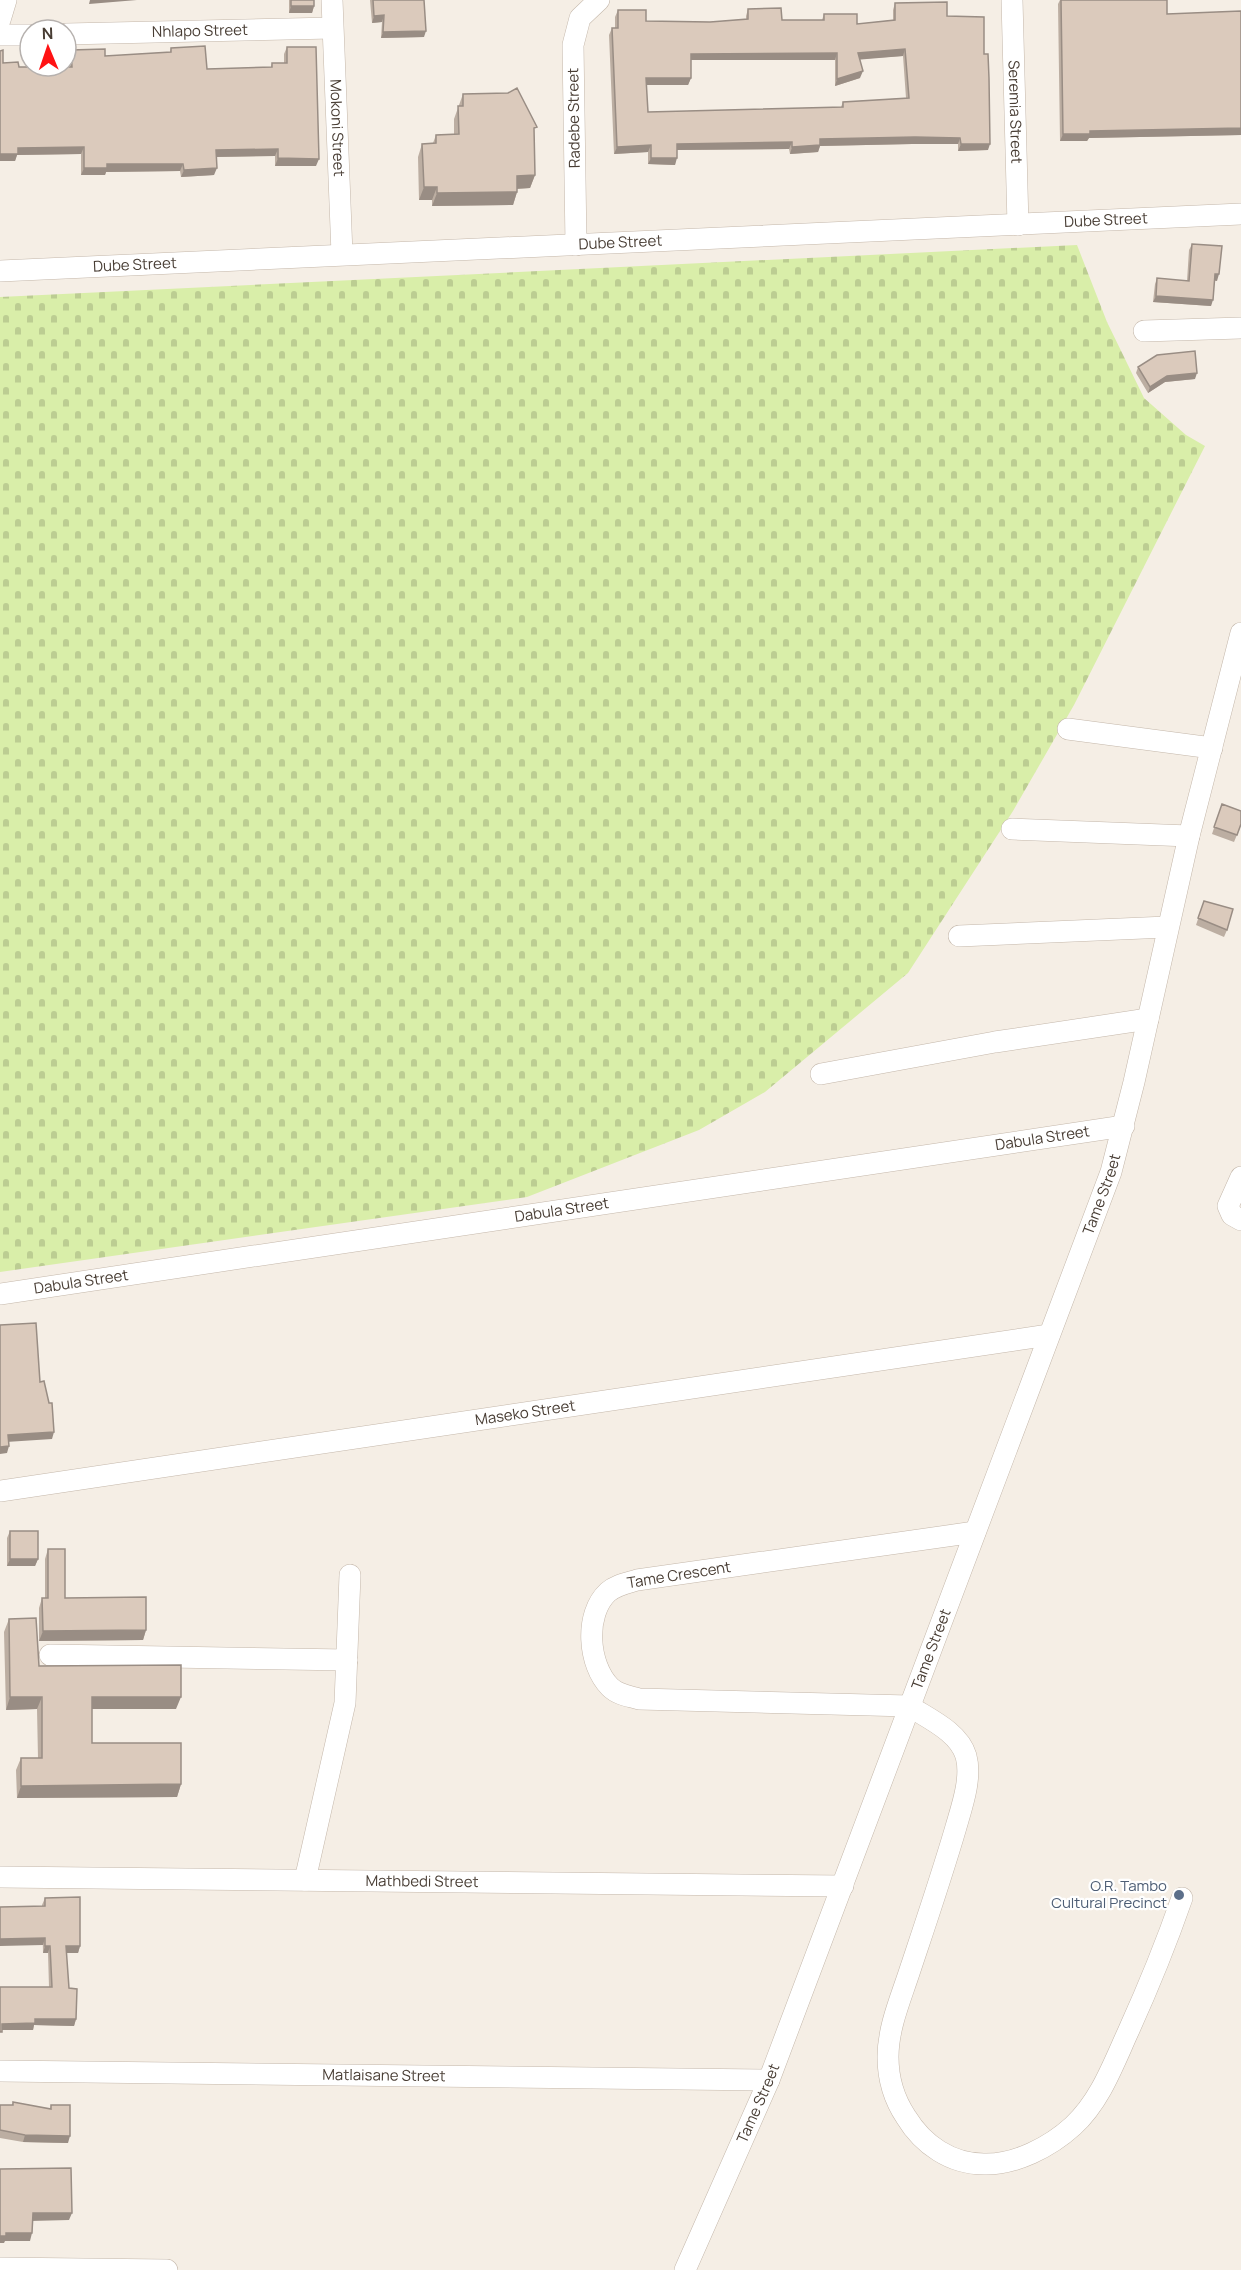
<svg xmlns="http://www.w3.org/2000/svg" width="1241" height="2270" viewBox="0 0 1241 2270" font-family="Manrope,sans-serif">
<defs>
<pattern id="cemetery-stones" width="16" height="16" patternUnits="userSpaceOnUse" patternTransform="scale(1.5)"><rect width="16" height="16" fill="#d9eea9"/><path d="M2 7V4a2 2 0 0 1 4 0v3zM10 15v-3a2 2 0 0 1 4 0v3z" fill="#bccd92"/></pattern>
</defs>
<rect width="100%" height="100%" fill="#f5eee5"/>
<!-- cemetery -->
<path fill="url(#cemetery-stones)" d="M1077 245 1107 322 1144 398 1186 435 1205 446 1074 705 1013 811 908 973 765 1092 699 1130 527 1197 0 1272V297Z"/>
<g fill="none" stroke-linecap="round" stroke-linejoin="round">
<!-- minor casing -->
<g stroke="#c4b7aa" stroke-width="22">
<g id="minor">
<path id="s1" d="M332 0 342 254"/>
<path id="s2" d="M1012 0 1018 225"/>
<path d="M0 20 6 0"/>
<path id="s3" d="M66 34 332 28"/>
<path d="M0 35H30"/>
<path d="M576 245 573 45 580 18 599 0"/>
<path id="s4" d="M0 271 1241 214"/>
<path d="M1144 331 1241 328"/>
<path d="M1068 729 1212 748"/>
<path d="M1012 829 1189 836"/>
<path d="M959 936 1167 927"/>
<path d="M821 1074 995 1042 1148 1019"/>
<path d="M1241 1177 1228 1206 1232 1215 1241 1220"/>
<path id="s5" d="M0 1294 1124 1126"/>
<path id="s6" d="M0 1491 1049 1335"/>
<path d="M975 1532 637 1580C627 1583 616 1585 608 1592 584 1614 588 1665 610 1687 618 1695 629 1696 639 1699L909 1706C929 1719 959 1732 966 1756 972 1778 962 1806 956 1827 942 1875 926 1922 910 1970 901 1998 888 2027 888 2057 888 2079 894 2099 906 2117 923 2145 951 2164 984 2164 1015 2165 1050 2147 1073 2126 1100 2101 1113 2065 1128 2032 1148 1988 1166 1944 1182 1898"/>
<path d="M50 1655 347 1660"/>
<path id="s7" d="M0 1877 843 1886"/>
<path d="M305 1880 345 1703 350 1575"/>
<path id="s8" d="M0 2071 769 2080"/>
<path d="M0 2268 167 2270"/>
<path id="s9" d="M685 2270 769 2080 1111 1172 1134 1082 1189 836 1241 633"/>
</g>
</g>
<!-- minor -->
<use href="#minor" stroke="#fff" stroke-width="21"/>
</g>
<!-- wall -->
<path fill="#bcaea2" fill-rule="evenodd" d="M278 0H314V6L312 13H289V0Z
M370 0H424V37L381 38 382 22 372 23Z
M1060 0H1167V14L1241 11V135L1089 138 1087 141H1060L1058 4Z
M895 3 947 16 984 54 988 150 958 151V144H912L820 146 818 152 790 154 789 149 677 150 675 165 648 164V152L614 154 609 35 612 28H615V17L618 10 646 21 710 22 746 19V16L748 9 782 20H822L824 14 857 24 893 20V10ZM903 56 906 98 843 102 841 107 648 112 646 85H688L691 78V60H835V86L860 78 859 59Z
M287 47 316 166H275V156L216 157 214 175 181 177 180 171 106 172 105 175H81V154L17 155 15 161 3 63 19 67H69V57L71 50 105 56 170 52 171 48 207 69 271 67 272 63H284V54Z
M463 94 534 134 535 175 530 188 517 189V192L513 205 432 206V200H419L418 157 422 144 433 143 436 135H454V119Z
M1192 244 1217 281 1214 280 1211 306 1153 302 1155 284 1157 278 1187 281 1189 250Z
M1138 367 1195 379 1165 382 1148 393 1136 373Z
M1222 804 1241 825 1234 842 1212 834Z
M1204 901 1227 930 1224 937 1196 925Z
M10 1531 38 1559 35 1566H7V1538Z
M48 1549 65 1598 146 1630 143 1640 39 1641V1608L42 1598H45V1559Z
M9 1619 39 1666 176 1709H92V1743L181 1784 177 1797 17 1798 16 1770 21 1758H38L37 1709 6 1710 4 1632Z
M45 1898 80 1946 78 1953H66L69 1988 76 2019 74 2026 34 2025 33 2030H2L0 1987H49L48 1953H43L42 1905Z
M13 2102 50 2109 51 2105 68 2143 23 2142 0 2138V2105H12Z"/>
<!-- shaded-wall -->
<path fill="#998d84" d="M90 0H137L89 4Z
M291 6H314L312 13H289Z
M384 15 382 22 372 23 374 16Z
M426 31 424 37 381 38 383 32Z
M905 49 903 56 855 60 858 53Z
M837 53 835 60H688L691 54Z
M863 71 860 78 835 86 837 79Z
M646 78H691L688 85H643Z
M1241 128V135L1089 138 1087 141H1060L1063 134 1090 131Z
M915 137 960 138 958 144H912L820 146 818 152 790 154 792 147 820 139Z
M792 142 789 149 675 150 677 144Z
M961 144H990L988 150 958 151Z
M651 145 648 152 614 154 617 147Z
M84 147 81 154 17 155 15 161H0V154L18 148Z
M278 149 275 156 213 157 216 150Z
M278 158 319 159 316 166H275Z
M651 158H677L675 165 648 164Z
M107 164H183L180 171 106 172 105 175H81L84 168Z
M217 168 214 175 181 177 184 170Z
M535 175 530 188 512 189 517 176Z
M424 187H437L432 200H419Z
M517 192 513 205 432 206 437 193Z
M1215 274H1219L1217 281 1212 280Z
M1156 296 1213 300 1211 306 1153 302Z
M1197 373 1195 379 1165 382 1148 393 1150 387 1167 376Z
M54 1432 52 1439 6 1442 8 1435Z
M9 1446 7 1453 0 1454V1447Z
M10 1559H38L35 1566H7Z
M146 1630 143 1640 39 1641 43 1631Z
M10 1697H42L37 1709 6 1710Z
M92 1697H181L176 1709H87Z
M181 1784 177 1797 17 1798 21 1786Z
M45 1938 43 1945 0 1946V1939Z
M45 1946H50L48 1953H43Z
M66 1946H80L78 1953H63Z
M35 2019H76L74 2026 34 2025 33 2030H0L2 2024Z
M25 2135 70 2136 68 2143 23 2142Z
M33 2213H72L69 2220 30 2221Z
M6 2233H32L30 2241H5L4 2243H0V2236Z"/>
<!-- building -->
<path fill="#dbcabc" stroke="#998d84" stroke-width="1.5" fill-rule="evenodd" d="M291 0H314V6H291Z
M373 0H424L426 31 383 32 384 15 374 16Z
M1061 0H1167V14L1241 11V128L1090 131V134H1063Z
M947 2V16L984 17V54H988L989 78 990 144H961L960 138 915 137 820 139V145L792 147V142L677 144V158H651V145L617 147 612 28H618V10H646V21L710 22 748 19V9L781 8 782 20H824V14H857V24L895 20V3ZM905 49 909 98 843 102V107L648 112 646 78H691V54L837 53V79L863 71 858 53Z
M205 46 207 69 272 67V63H287V47H316L319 159 278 158V149L216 150 217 168 184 170 183 164H107V168H84V147L18 148V154H0V51L3 50V63L18 62 19 67H72L71 50 105 49V56L171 52V48Z
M517 88 537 127 534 128 535 175 517 176V192L437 193V187H424L422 144 436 143V135L459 134 458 106H463V94L508 93Z
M1192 244 1222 246 1219 274H1215L1213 300 1156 296 1157 278 1189 281Z
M1195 351 1197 373 1167 376 1150 387 1138 367 1157 355Z
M1222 804 1241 811V824L1237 835 1214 827Z
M1204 901 1233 909 1227 930 1198 918Z
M36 1323 40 1382 44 1381 49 1403H52L54 1432 8 1435 9 1446 0 1447V1325Z
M10 1531H38V1559H10Z
M48 1549H65V1598L146 1597V1630L43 1631 42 1598H48Z
M36 1618 39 1666 181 1665V1697H92V1743H181V1784L21 1786V1758H42V1697H10L9 1619Z
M80 1897V1946H66L69 1988 77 1989 76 2019H35V2023L2 2024V2032H0V1987H52L50 1946H45V1938L0 1939V1907L45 1906V1898Z
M13 2102 51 2109V2105H70V2136L25 2135 0 2130V2105H13Z
M71 2168 72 2213H33L32 2233H6V2236H0V2169Z"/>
<!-- markers -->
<circle fill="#5c6f8a" stroke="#fff" stroke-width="2" cx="1179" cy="1895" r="6"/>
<g text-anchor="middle" stroke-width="4.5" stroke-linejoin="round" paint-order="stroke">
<!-- street labels -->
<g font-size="15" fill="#483d34" stroke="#fff">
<text dy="5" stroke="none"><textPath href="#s3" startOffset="134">Nhlapo Street</textPath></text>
<text dy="5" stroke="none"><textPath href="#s2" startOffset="112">Seremia Street</textPath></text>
<text transform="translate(574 118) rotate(-91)" y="5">Radebe Street</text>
<text dy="5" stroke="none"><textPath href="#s1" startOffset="128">Mokoni Street</textPath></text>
<text dy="5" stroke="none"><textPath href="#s4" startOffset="1107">Dube Street</textPath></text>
<text dy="5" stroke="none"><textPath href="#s4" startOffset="621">Dube Street</textPath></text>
<text dy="5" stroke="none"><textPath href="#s4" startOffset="135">Dube Street</textPath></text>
<text dy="5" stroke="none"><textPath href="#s5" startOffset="1054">Dabula Street</textPath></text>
<text dy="5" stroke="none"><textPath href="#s9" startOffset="1154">Tame Street</textPath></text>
<text dy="5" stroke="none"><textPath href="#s5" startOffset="568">Dabula Street</textPath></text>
<text dy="5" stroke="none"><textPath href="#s5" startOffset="82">Dabula Street</textPath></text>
<text dy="5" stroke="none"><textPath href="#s6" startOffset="531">Maseko Street</textPath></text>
<text transform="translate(679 1575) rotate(-9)" y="5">Tame Crescent</text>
<text dy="5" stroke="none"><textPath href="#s9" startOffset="668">Tame Street</textPath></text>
<text dy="5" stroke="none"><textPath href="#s7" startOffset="422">Mathbedi Street</textPath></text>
<text dy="5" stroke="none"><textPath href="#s8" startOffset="384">Matlaisane Street</textPath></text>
<text dy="5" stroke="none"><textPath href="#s9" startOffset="182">Tame Street</textPath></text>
</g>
<!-- service labels -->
<g font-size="15" fill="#4e5e75" stroke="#fff" text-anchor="end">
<text x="1167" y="1891">O.R. Tambo<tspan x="1167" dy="17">Cultural Precinct</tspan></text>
</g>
</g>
<!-- north arrow -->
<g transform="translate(48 48) rotate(358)"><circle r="28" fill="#ffffff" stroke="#b6b1ae" stroke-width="1.5"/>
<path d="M0-4.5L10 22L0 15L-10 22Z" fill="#ff1213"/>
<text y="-9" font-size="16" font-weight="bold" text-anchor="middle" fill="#483d34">N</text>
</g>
</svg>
